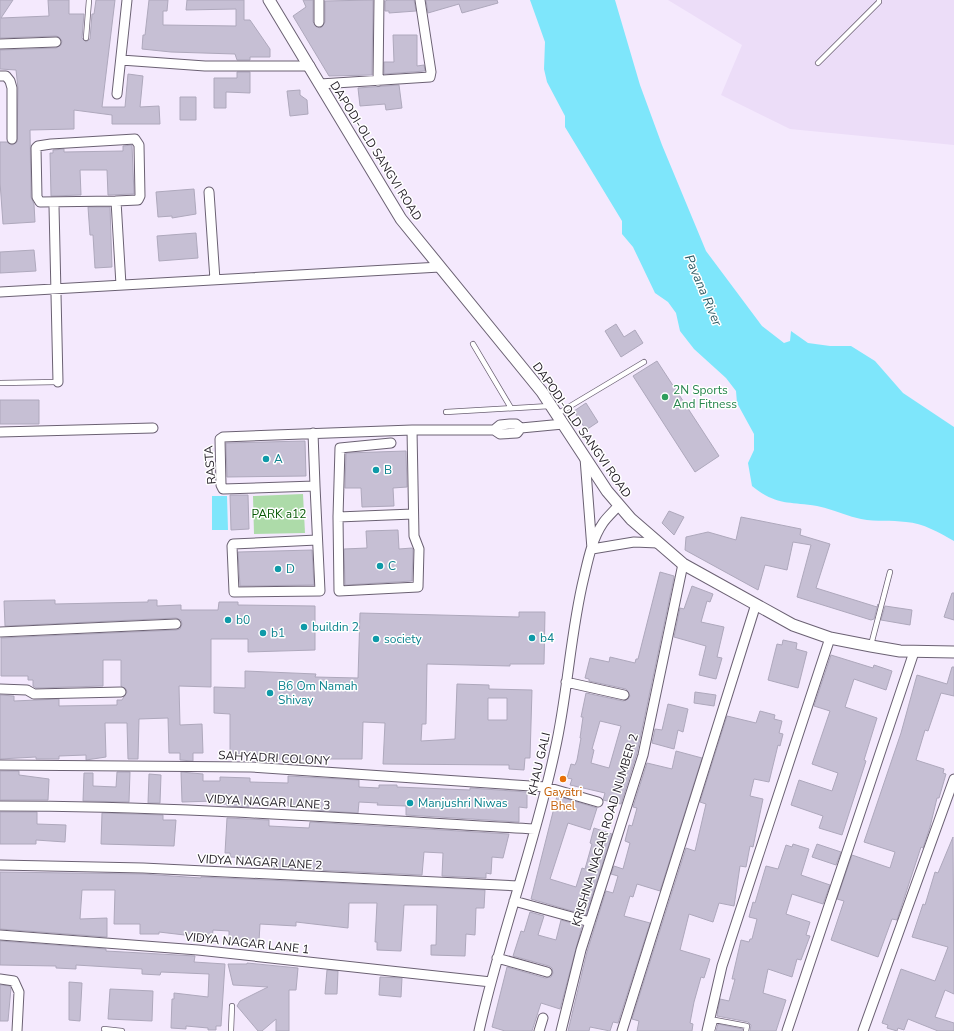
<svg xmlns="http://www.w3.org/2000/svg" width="954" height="1031" viewBox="0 0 954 1031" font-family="'Nunito Sans',sans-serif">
<rect width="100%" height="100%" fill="#f4e9fd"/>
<!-- built -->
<path fill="#ecddf8" d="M668 0H954V145L790 129 721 95 742 45Z"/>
<!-- green -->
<path fill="#addba9" d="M303 494 305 533 254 534 253 496Z"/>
<!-- water -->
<path fill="#7ee6fb" d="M530 0H615L640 85 662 145 706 251 762 326 784 343 790 341 791 331 808 343 830 346H851L875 361 903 393 954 427V541C940 533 923 523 906 522 891 520 877 522 861 519 846 516 832 509 817 506 788 501 777 506 752 486L748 463 754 450V434L737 403 736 391 726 378 694 349 680 331 676 313 668 302 655 293 633 247 622 234V221L565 127V116L547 82 544 69 545 42Z
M212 496H227L228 530H212Z"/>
<!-- building -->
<path fill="#c6bfd4" stroke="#aea8bc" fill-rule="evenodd" d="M0 0H13L1 18 49 16 48 0H69V14H84L82 38 86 42 90 39 92 14H94L96 0H115L102 107H125L128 74 143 76 140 107 159 106 160 124H112V115L74 110V129L30 130 31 197 34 204 35 222 3 224 0 182V142H7L12 145 17 142 18 88 16 70 0 69V50L56 48 61 45 62 41 59 37 56 36 0 38Z
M149 0H168L167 11H163V25L236 26V9L186 10 187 0H244V20H250L270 49V57H250V60H237L235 54 171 52 142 49 143 35H145Z
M303 0H313V22L319 28 322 27 325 22V1L373 0 372 75 329 76 293 16 306 7Z
M388 0H414L416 11 389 13V11H385V1Z
M426 0H497L498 3 462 13 459 4 428 13Z
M393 35H417V66L424 65 425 71 384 74V62H394Z
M237 72H250V93L226 92V108H214V78H237Z
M399 85 402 108 386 110 385 104 360 106 358 88Z
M300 90V95L307 100 308 114 290 116 287 91Z
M180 97H196V120H180Z
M132 145 134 194 108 195 107 170H80L81 195 51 196 50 153H53V150L64 149V152L123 151V146Z
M194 189 196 214 172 218V216L158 217 156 192Z
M88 207H110L112 267 95 268 93 235H90Z
M196 233 198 258 159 261 157 236Z
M34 250 36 271 0 273V252Z
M616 324 624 337 635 330 643 343 621 357 605 331Z
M657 361 719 456 695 472 633 376Z
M0 400H39V424H0Z
M586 403 598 422 586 430 574 411Z
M305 441 306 476 227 477 226 443Z
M406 451 407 487 393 488 394 506 362 507 361 488H345L346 453Z
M230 495H248L249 529 231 530Z
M669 511 684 517 674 535 662 523Z
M741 517 801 529 800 535 830 544 816 588 877 607 878 604 874 619 871 620 797 597 811 545 793 542 787 570 765 565 758 590 685 550 686 537 708 532 736 540Z
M398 530 399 549 412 548 413 550 412 581 345 585 344 549 367 548 366 531Z
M312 550 314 585 240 586 238 552Z
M660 572 674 576 673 582 637 753 621 804 603 800 605 793 570 785 572 779 567 778 571 764 575 765 577 760 581 738H580L583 717H581L586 693 623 701 628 699 630 696 626 689 589 681V679L585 678 590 658 609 662 610 657 635 663 636 659H638ZM600 721 621 726 609 768 591 763 594 750 592 749Z
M692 586 713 594 710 602 707 601 701 622 724 627 717 657 722 658 716 679 699 675 706 646 674 637 680 608 684 609Z
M952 593H954V620L944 617Z
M55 600V604L148 602V600H157V606L181 605V610H218L219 602H238V605L315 606V650L248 652V639H211V687L179 686 180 725 202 724 203 753H193V761L180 760V753H169L168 718 139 719 138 759H128L127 723H105L106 757 86 760V755L59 756V759H36V757L0 759V695L14 696V701L59 699V706L117 705V700H122L127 692 126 689 121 686V660H103V686L36 688 33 686V680H28V676H1V638L176 630 180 629 182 624 181 620 176 618 5 626 4 601Z
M885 606 912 610 910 625 881 620Z
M519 612H545L544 664H510V666L427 664 426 724H422L421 741 455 739 457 684 489 685V689L532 690 530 758H525L524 770 509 769V765L383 764 385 723 363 722 362 759H272V755L230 754V714L214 713V687L245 688V671L316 674 315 677 358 678 360 613 519 617ZM488 698H507V720H488Z
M783 640 797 643 796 649 807 652 798 688 768 680 777 644 782 645Z
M831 655 873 668 874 665 892 671 886 690 854 679 845 707 877 718 864 760 866 761 842 835 819 828 823 816 791 805 799 780 832 791 838 773 812 764 830 711 814 706Z
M952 667H954V696L941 693 928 731 925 730 916 760 944 769 943 773 946 774 939 798H937L930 827 923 848 921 847 897 920 892 919 878 957 831 940 844 901 837 899 852 855 890 868 895 852 864 842 901 733 917 675 947 684Z
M695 692 716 695 714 706 694 703Z
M668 704 688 709 683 732 678 730 674 749 652 743 655 729 662 730Z
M760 711 775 715 774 719 782 721 779 733 783 734 780 746 778 745 769 782 754 779 750 796 763 799 753 847 750 846 746 867 740 866 734 906 719 903 713 922 689 914 680 950 710 959 704 978 701 977 694 1002 690 1023 693 1024 692 1031H637L639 1021 632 1019 686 848 695 851 706 804 700 802 727 716 756 723Z
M676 751 702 758 660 891 637 884 633 897 630 896 624 916 650 923 618 1023 613 1022 610 1031 590 1027 589 1031H568L587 952 606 891 613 893 618 876 611 874 614 866 623 869 630 843 625 841 629 825 632 826 637 808 633 807 647 763 672 769Z
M0 771H19V775L49 779 48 800H0Z
M117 772H130L129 802 83 801 84 773H93V786L116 787Z
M181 772 203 774V781H220V777L250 778V782L288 783V776L359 780V787L379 788V785H397V787L470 790V788L527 792V808L519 807V822L406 815V806L377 805 378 803 359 802 358 813 311 810V806H288V802L249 801V807L227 806V804H215V801L182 802Z
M149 774 161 775 160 803H148Z
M557 796 597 808 590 830 568 823 550 879 576 887 582 868 585 869 592 844 590 843 594 828 612 834 586 915 531 899Z
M0 812H37V824L66 825 65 842 36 840V844H0Z
M102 813 163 815V820H176L174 846 101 844Z
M227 818 269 820V826L309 828 310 822 509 834 503 858 492 857 491 874 486 873V878L442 876 443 853 424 852 422 875 272 868 273 859 230 857V853H225Z
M953 837 954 994 945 990 935 1017 954 1023V1031H938L908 1019 904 1030 898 1028 897 1031 887 1028 888 1025 882 1023 901 969 935 981 945 955 948 947 912 937 923 904 925 905 935 872 938 873Z
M793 844 809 849 801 875 830 885 823 904 792 894 786 914 810 922 806 935 810 936 801 960 797 959 792 977 768 969 763 993 786 1000 776 1031H750L751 1025 748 1022 717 1016 720 999 729 1001 735 979H732L741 940 749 942 750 939H752L757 919 749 917 753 902 755 903 766 866 778 869 786 845 792 847Z
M817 844 841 852 836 865 812 857Z
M0 872 143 874 201 878V877L485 890 484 908H476L475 935 466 934 465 956 431 955V945H436L437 905H404L401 951 377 950V942H375L377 903H349L348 928 296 922V926L260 924 259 941 229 939V931L213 930 212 940 193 939V936L159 932V934H140V924H114L115 890H82L80 919 107 918V937L0 929Z
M530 912 544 916 538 935 556 940 561 920 582 926 560 1009 541 1003 532 1031H505L492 1027 507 967 545 978 551 977 553 973 552 968 549 966 513 956 521 931 524 932Z
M0 941 106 949V951L195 956 194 962 225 964 221 1026H216V1030H208V1028L186 1026V1029L171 1028 172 999H174V993L208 997 209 974 161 972 160 975 142 974V969L76 965V969L56 968V966L0 965Z
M247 963 298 968 296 990H289V1031H276V1019L262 1031H258L237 1006 240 1001 268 987 233 985 228 964H247Z
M327 970 338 971 337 994H325Z
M380 977 402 978 401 997 379 995Z
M69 982 82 983 80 1021 69 1020Z
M0 985 10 986 11 988 8 1021H0Z
M110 989 153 991 152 1021 108 1019Z
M718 1024 743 1029 742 1031H716Z"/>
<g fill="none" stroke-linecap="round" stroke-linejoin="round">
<!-- service casing -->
<g stroke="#6b6173" stroke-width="6">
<path id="service" d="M86 38 89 0
M818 63 879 2V0
M473 344 511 408
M0 383 58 382
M446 412 550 406
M557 414 644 362
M871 645 890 572
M104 1029 122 1031
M231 1031 232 1006
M712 1031 715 1020 747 1026 746 1031"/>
</g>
<!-- minor casing -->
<g stroke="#6b6173" stroke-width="11">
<path id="minor" d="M319 22V0
M0 44 56 42
M121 60 205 66H310
M0 76H6L10 81 12 88V139
M378 81 379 0
M320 84 430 77 431 72 420 0
M117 94 127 0
M209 192 215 280
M116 201 40 202 37 197 36 148 38 146 51 144 135 139 139 145 140 196 138 200 116 201 121 285
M54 206 58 382
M0 292 440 267
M510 424H516L521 428 517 433 500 434 494 430 500 425Z
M521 428 563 424
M0 432 153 428
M313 433 315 486
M585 458 592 549 634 542 658 543
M413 514 338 517 339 591 418 587 419 549 414 536 412 430H494
M338 517 340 448 391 443
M317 540 233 544 232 546 234 592 320 591 315 486 223 489 221 485 220 439 223 437 412 430
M0 632 176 624
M566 682 624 695
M0 689 27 690 34 694 121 692
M0 765 251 767 546 787 598 802
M0 806C179 806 357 819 535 829
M0 865 143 868 518 886
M514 901 590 922
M0 935 198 950 491 982
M497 958 547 972
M0 979 14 981 19 992 17 1031
M479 1031C500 936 535 845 555 750 568 693 570 634 584 577 588 560 592 539 603 523 607 517 614 511 619 505
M539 1031 543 1018
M561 1031 581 950 643 755 683 564
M622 1031 756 604
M707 1031 722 966 830 638
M787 1031 914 652
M863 1031 954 779"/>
</g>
<!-- tertiary casing -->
<g stroke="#6b6173" stroke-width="13">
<path id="tertiary" d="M269 0 401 219 542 392 607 491 631 519 683 564 793 625 830 638 871 646 900 651 954 652"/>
</g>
<!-- service -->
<use href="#service" stroke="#fff" stroke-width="4.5"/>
<!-- minor -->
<use href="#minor" stroke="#fff" stroke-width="9"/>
<!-- tertiary -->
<use href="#tertiary" stroke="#fff" stroke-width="11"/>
</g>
<!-- markers -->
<circle fill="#2e9e5b" stroke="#fff" stroke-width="1.5" cx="665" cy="397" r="4"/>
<g fill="#0f9aa8" stroke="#fff" stroke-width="1.5">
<circle cx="266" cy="459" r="4"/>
<circle cx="376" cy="470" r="4"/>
<circle cx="380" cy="566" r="4"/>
<circle cx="278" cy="569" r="4"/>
<circle cx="228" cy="620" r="4"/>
<circle cx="304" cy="627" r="4"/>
<circle cx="263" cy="633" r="4"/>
<circle cx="532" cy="638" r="4"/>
<circle cx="376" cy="639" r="4"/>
<circle cx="270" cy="693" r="4"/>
<circle cx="410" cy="803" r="4"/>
</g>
<circle fill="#e8710a" stroke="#fff" stroke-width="1.5" cx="563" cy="779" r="4"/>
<g text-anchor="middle" stroke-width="3" stroke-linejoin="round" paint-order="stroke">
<!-- street labels -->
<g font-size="12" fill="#211c24" stroke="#fff">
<text transform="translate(376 151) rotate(58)" y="4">DAPODI-OLD SANGVI ROAD</text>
<text transform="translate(582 430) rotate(55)" y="4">DAPODI-OLD SANGVI ROAD</text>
<text transform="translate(210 465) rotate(-95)" y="4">RASTA</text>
<text transform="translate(274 758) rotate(3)" y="4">SAHYADRI COLONY</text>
<text transform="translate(539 764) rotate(-77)" y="4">KHAU GALI</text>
<text transform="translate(268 802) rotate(3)" y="4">VIDYA NAGAR LANE 3</text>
<text transform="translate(605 830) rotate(-73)" y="4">KRISHNA NAGAR ROAD NUMBER 2</text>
<text transform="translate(260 862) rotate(3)" y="4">VIDYA NAGAR LANE 2</text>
<text transform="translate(247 943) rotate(6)" y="4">VIDYA NAGAR LANE 1</text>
</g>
<!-- leisure labels -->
<g font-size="12" fill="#27864d" stroke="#fff" text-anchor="start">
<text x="673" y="394">2N Sports<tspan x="673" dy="14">And Fitness</tspan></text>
</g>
<!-- culture labels -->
<g font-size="12" fill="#0d838f" stroke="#fff" text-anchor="start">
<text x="274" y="463">A</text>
<text x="384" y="474">B</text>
<text x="388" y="570">C</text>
<text x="286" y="573">D</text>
<text x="236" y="624">b0</text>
<text x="312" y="631">buildin 2</text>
<text x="271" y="637">b1</text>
<text x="540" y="642">b4</text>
<text x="384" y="643">society</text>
<text x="278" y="690">B6 Om Namah<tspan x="278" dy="14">Shivay</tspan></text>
<text x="418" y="807">Manjushri Niwas</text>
</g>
<!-- park labels -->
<g font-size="12" fill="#075805" stroke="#fff">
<text x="279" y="518">PARK a12</text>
</g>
<!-- food labels -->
<g font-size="12" fill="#c56008" stroke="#fff">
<text x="563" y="796">Gayatri<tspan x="563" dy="14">Bhel</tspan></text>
</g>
<!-- water labels -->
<g font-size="13" font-style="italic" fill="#2b5962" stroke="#fff">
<text transform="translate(704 290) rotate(67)" y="5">Pavana River</text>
</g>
</g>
</svg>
